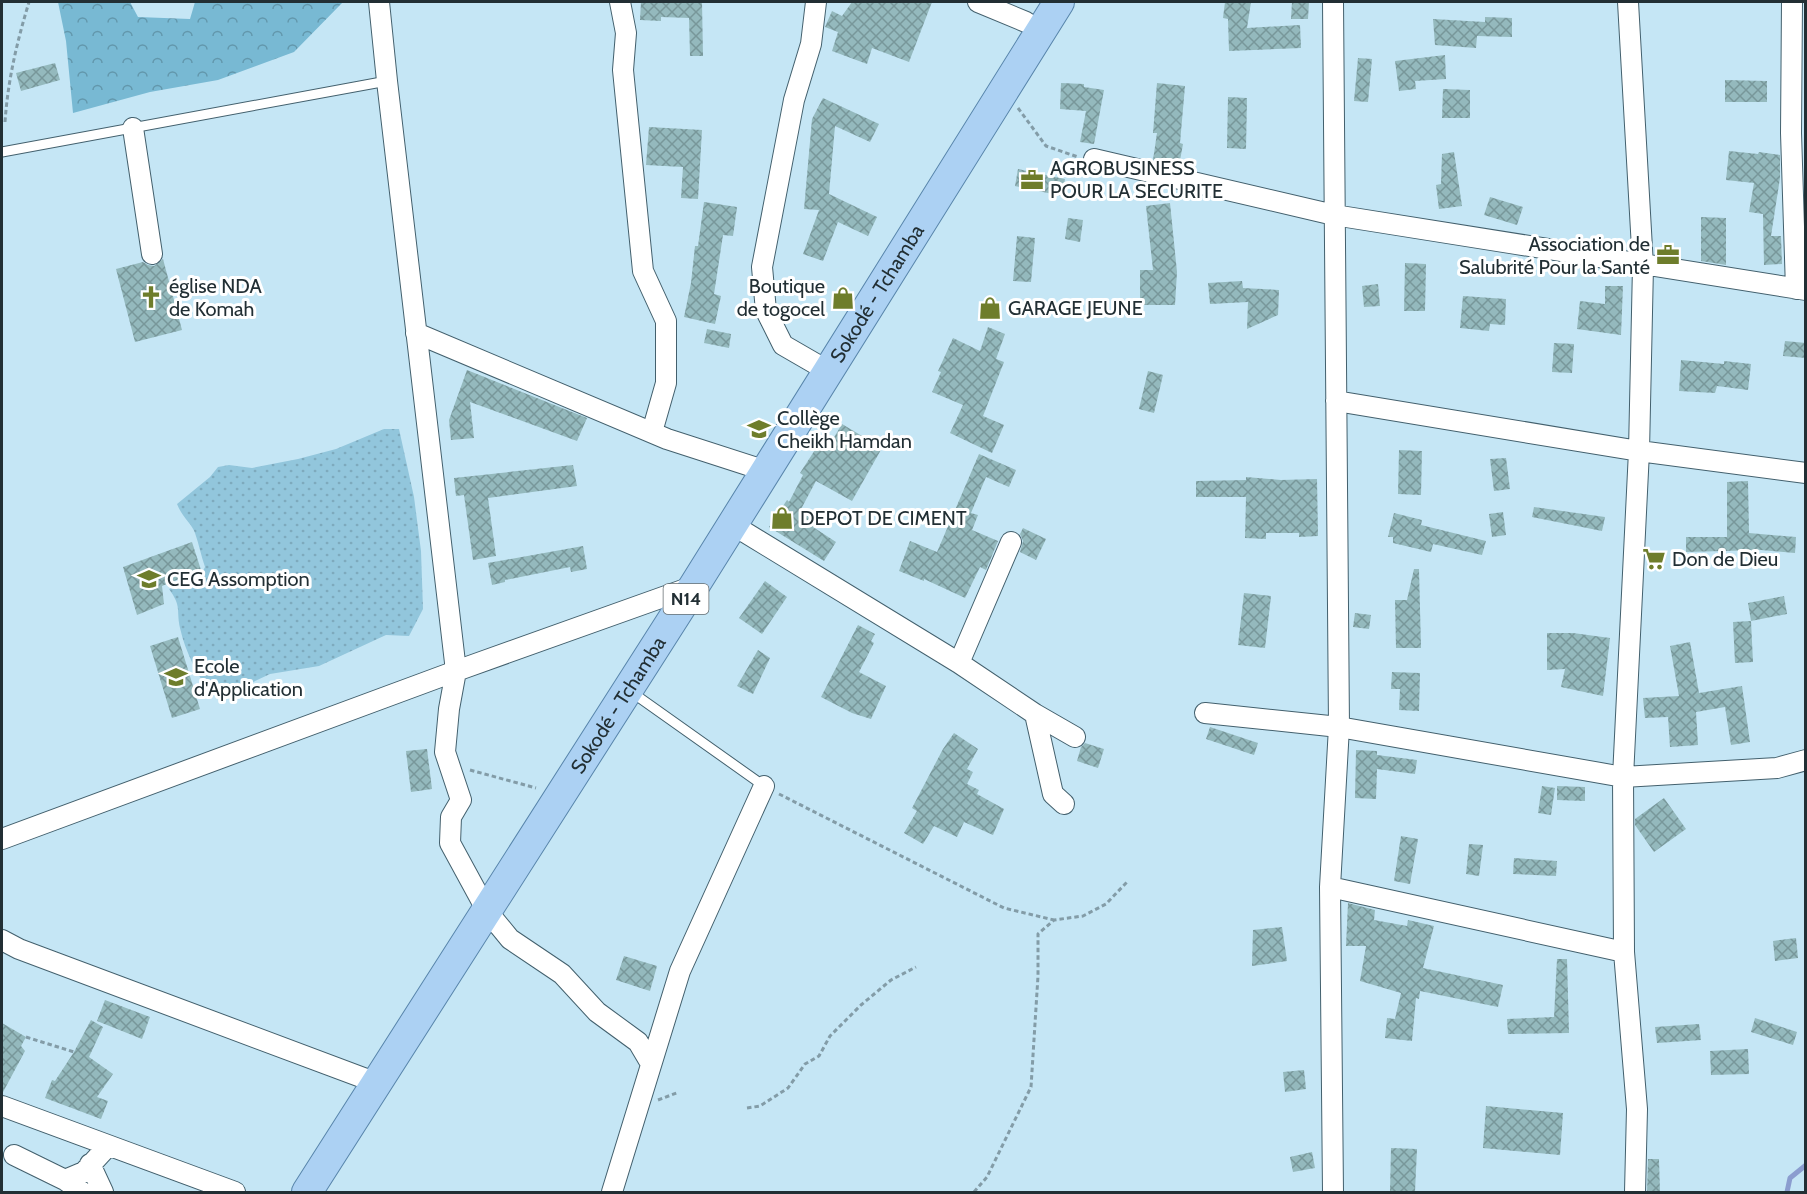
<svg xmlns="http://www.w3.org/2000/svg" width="1807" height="1194" viewBox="0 0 1807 1194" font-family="Cabin,sans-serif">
<defs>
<pattern id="grass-dots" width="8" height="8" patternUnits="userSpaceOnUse" patternTransform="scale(1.5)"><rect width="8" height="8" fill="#92c6dc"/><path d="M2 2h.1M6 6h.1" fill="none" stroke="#7eaabd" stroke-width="1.8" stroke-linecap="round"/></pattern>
<pattern id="forest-crowns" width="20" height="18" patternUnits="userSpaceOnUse" patternTransform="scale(1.5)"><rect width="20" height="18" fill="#78b9d3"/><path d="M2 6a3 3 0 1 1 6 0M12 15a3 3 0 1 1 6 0" fill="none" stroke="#6297ac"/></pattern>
<pattern id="building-cross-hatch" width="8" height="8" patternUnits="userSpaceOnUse" patternTransform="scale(1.5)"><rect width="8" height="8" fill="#94b9bd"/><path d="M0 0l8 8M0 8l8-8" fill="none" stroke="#78979a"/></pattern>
</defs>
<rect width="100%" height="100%" fill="#c5e6f5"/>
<!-- grass -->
<path fill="url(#grass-dots)" d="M384 429H399L414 497 421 551 423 609 409 636 386 635 319 666 270 674 232 692 212 695C198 677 185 651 180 628 176 609 182 607 169 589L200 577 205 567C201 556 199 544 195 533 192 524 182 517 177 504L210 477 218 467 229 465 252 468 298 459 336 449Z"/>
<!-- forest -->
<path fill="url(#forest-crowns)" d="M58 2H130L138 17 190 19 195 2H343L294 52 218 80 150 92 73 113 66 41Z"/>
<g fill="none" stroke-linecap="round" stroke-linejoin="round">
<!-- stream -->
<path stroke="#8b9dcf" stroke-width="5" d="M1787 1192 1790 1178 1806 1165"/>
</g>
<!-- building -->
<path fill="url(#building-cross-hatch)" d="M641 2H702L703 56H690L689 18 661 17V21L640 20Z
M852 2H932L909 62 872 48 867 64 832 51 838 32 825 27 832 11 842 16Z
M1225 2H1251L1247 28 1300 25 1301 48 1229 51 1228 19 1223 18Z
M1292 2H1309L1308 19H1291Z
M1485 17 1512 18V37L1477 36 1476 48 1435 45 1433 19 1485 22Z
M1445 55 1446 79 1415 81 1416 89 1399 91 1395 61Z
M1358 58 1372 59 1368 102 1354 101Z
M55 63 60 80 21 91 16 73Z
M1725 80 1767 81V102H1725Z
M1061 83 1084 84V87L1104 90 1094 144 1080 142 1086 111 1060 109Z
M1157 83 1185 86 1180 143 1183 144 1179 166 1153 160 1157 133H1153Z
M1443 89 1470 90V118H1442Z
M1228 97 1247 98 1246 149 1227 148Z
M823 98 879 124 870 142 835 126 829 194 877 217 868 236 838 222 823 261 803 254 819 210 804 209 812 119Z
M649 127 702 130 698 199 681 198 683 167 646 165Z
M1729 151 1758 154 1759 152 1780 155V178L1771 236H1781L1782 264 1764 265 1763 214 1749 212 1754 183 1726 180Z
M1454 152 1462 206 1439 209 1436 185 1441 184 1442 154Z
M1018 169 1065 179 1062 196 1015 186Z
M1490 197 1523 207 1517 225 1484 215Z
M704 202 737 207 733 236 723 235 714 294 721 296 715 324 684 317 691 283 695 246H698Z
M1170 203 1177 272 1175 305H1140V270H1153L1146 206Z
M1701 217 1726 218V265L1701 261Z
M1068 218 1083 220 1080 242 1065 239Z
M1017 236 1035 238 1031 282 1013 281Z
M163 259 182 330 135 342 116 269 143 262 148 265 154 266Z
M1405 263 1426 264 1425 311H1404Z
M1242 281 1243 288 1279 290 1278 315 1247 329 1248 302 1210 304 1208 283Z
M1378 284 1380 306 1364 307 1362 286Z
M1605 286H1623L1621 335 1577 329 1580 301 1605 304Z
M1463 296 1506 299 1505 325 1490 324 1489 331 1460 328Z
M988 327 1005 334 996 359 1004 362 983 416 1004 425 992 453 950 433 963 405 932 392 941 372 938 371 953 338 980 351Z
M707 329 731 334 729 348 704 343Z
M1785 341 1806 343V358L1783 356Z
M1554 343 1574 344 1572 373 1552 372Z
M1681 360 1724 364V361L1751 364 1748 390 1717 386 1715 393 1679 391Z
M467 370 587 418 577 441 470 402 474 438 451 440 449 420Z
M1148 371 1163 375 1154 413 1139 409Z
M842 424 882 448 852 501 816 481 800 511 816 521 813 527 836 542 824 561 769 527 787 500 789 502 803 475 800 473 822 439 830 444Z
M1399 450 1422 451 1421 495 1398 494Z
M979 454 1016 470 1009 487 986 477 971 513 978 515 972 530 998 541 986 570 980 567 965 598 924 579V581L899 571 910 541 937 552Z
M1506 458 1510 489 1494 491 1490 459Z
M573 465 577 486 488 498 496 556 473 560 464 495 456 496 454 478Z
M1246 477 1281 480 1317 479 1318 536 1299 537V533H1266V539L1245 538 1246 497H1196V481L1246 480Z
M1748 481 1749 533 1796 537 1795 553 1761 550 1686 552V537H1727V482Z
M1534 507 1605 517 1602 531 1532 517Z
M1503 512 1506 535 1492 537 1489 514Z
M1394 513 1422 520 1421 525 1486 541 1482 555 1433 544 1431 552 1393 543V537H1388Z
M1023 528 1046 539 1036 560 1020 552 1023 541 1020 534Z
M192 542 201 570 162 586 164 604 137 615 123 567Z
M583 546 587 569 571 572 570 567 505 580V582L492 585 488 563Z
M1414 569H1419L1421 648H1396L1395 600H1407Z
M765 581 787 597 762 634 739 618Z
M1244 593 1271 596 1265 648 1238 645Z
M1784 596 1787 614 1751 621 1748 603Z
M1355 613 1371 615 1369 629 1353 627Z
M1751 621 1753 662 1735 663 1733 622Z
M858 625 875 634 871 641 874 643 859 672 886 686 871 719 852 713 821 697Z
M1547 633H1573L1610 638 1603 696 1561 687 1565 669 1547 670Z
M178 637 200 709 172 718 150 646Z
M1690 642 1699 693 1742 686 1750 742 1731 745 1725 707 1696 712 1698 745 1670 747 1668 717 1645 718 1643 698 1679 696 1670 646Z
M758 650 770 658 753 694 737 686Z
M1392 672 1420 673 1419 711 1399 710 1400 689H1391Z
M1210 727 1258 743 1254 755 1206 739Z
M954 733 978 749 967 769 973 772 967 784 979 790 977 794 1004 809 993 835 964 822 957 837 934 826 923 844 904 833 917 811 912 808 943 749Z
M1085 743 1104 749 1098 768 1077 761 1081 747Z
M427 749 432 789 411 792 406 751Z
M1356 750 1377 751V755L1417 760 1415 774 1377 769 1376 799 1355 798Z
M1542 786 1555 788 1551 815 1538 813Z
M1557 786 1585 787V801L1557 800Z
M1664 798 1686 829 1654 852 1635 825V819Z
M1401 836 1418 839 1410 884 1394 881Z
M1469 844 1483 845 1479 876 1466 874Z
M1514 858 1557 861 1556 876 1513 874Z
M1348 903 1375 910 1374 920 1407 926 1408 920 1434 926 1423 968 1503 985 1498 1007 1420 991 1419 999 1416 998 1412 1041 1385 1038 1387 1018 1395 1019 1401 993 1360 981 1366 946H1346Z
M1282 927 1287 961 1252 966 1253 930Z
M1796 938 1798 958 1775 961 1773 941Z
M624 956 657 966 650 991 616 980Z
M1557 959H1567L1569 1033 1508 1034 1507 1019 1554 1017Z
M105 1000 150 1017 142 1039 97 1021Z
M1755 1018 1797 1032 1793 1045 1751 1032Z
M91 1020 103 1027 89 1057 113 1074 97 1097 108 1101 101 1119 45 1098 52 1080 55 1081 74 1052Z
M2 1023 26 1037 21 1046 25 1051 2 1094Z
M1699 1024 1701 1040 1657 1043 1655 1027Z
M1748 1049 1749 1074 1711 1075 1710 1051Z
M1304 1070 1306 1089 1285 1092 1283 1072Z
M1486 1106 1563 1113 1560 1155 1483 1148Z
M1391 1148 1417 1149 1415 1192H1390Z
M1312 1152 1315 1168 1293 1172 1290 1157Z
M1648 1159H1659L1660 1192H1647Z"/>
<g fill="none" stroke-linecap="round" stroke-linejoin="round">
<!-- service casing -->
<g stroke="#43606d" stroke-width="11">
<path id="service" d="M2 152 387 81
M630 691 764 786"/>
</g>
<!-- minor casing -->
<g stroke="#43606d" stroke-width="22">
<path id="minor" d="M379 2 387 81 456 671 449 709 445 752 461 800 451 817 450 843 487 911 510 939 562 974 597 1012 638 1042 651 1064
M620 2 626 33 623 70 643 271 666 321V383L652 432
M816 2 811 44 794 100 762 267 766 311 783 345 828 371
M978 2 1026 22
M1628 2 1643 266 1639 451 1623 777 1624 952 1637 1109 1635 1192
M1792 2 1791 133 1796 289
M133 128 152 254
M1094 159 1334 215 1806 290
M416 333 667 439 766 471
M1336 401 1639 451 1806 473
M733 525 959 663 1011 542
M959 663 1035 714 1075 737
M1205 713 1339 727 1623 777 1777 768 1806 760
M1035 714 1053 794 1064 804
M2 839 456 671 694 586
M1330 887 1624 952
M2 940 19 949 377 1083
M2 1106 235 1192
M14 1155 65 1180 82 1192
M90 1164 103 1192
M65 1180 84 1172 108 1146
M612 1192 680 971 764 786
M1333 1192 1330 887 1339 727 1333 2"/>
</g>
<!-- primary casing -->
<g stroke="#5885ab" stroke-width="32">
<g id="primary">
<path id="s1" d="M307 1192 694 586 1059 2"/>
</g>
</g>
<!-- path -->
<path stroke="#839ca7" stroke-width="3" stroke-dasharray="4.5 3" stroke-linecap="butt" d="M1018 108 1046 146 1078 157
M5 122C8 79 17 42 29 2
M470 770 536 788
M779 794 1004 908 1054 920
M26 1037 74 1052
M658 1100 679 1092
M747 1108 760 1106 788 1088 805 1064 819 1056 830 1036 861 1005 891 980 916 967
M974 1192 987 1177 1031 1087 1038 976V934L1054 920 1083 916 1106 904 1127 882"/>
<!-- service -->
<use href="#service" stroke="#fff" stroke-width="9"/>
<!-- minor -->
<use href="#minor" stroke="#fff" stroke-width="20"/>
<!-- primary -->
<use href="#primary" stroke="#acd1f3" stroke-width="30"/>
</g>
<!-- icons -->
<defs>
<g id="office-bare" transform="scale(1.8)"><path d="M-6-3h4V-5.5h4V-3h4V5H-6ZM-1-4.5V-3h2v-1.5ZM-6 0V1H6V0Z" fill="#6e7d2b" stroke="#fff" stroke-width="2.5" paint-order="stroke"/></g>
<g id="church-bare" transform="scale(1.8)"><path d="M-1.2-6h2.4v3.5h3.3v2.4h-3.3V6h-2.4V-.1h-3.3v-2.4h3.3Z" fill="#6e7d2b" stroke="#fff" stroke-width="2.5" paint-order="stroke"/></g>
<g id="shop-bare" transform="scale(1.8)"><path d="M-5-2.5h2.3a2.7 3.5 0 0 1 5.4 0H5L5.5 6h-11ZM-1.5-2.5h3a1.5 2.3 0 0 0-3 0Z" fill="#6e7d2b" stroke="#fff" stroke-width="2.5" paint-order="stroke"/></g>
<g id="school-bare" transform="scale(1.8)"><path d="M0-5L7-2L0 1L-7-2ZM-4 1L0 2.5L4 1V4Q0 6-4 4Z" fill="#6e7d2b" stroke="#fff" stroke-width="2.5" paint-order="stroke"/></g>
<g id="supermarket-bare" transform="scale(1.8)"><path d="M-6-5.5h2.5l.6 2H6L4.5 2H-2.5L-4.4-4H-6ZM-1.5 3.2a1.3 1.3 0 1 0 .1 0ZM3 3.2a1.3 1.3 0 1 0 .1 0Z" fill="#6e7d2b" stroke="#fff" stroke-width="2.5" paint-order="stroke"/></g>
<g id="university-bare" transform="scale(1.8)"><path d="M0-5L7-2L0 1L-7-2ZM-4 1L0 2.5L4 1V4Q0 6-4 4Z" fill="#6e7d2b" stroke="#fff" stroke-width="2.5" paint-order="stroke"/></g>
</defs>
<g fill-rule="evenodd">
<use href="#office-bare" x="1032" y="180"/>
<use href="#office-bare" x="1668" y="255"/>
<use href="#church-bare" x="151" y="297"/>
<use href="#shop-bare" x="843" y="298"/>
<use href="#shop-bare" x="990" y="308"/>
<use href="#school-bare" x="759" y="429"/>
<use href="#shop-bare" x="782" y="518"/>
<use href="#supermarket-bare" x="1654" y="559"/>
<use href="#school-bare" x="149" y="579"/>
<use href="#university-bare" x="176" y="677"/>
</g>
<g text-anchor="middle" stroke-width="6" stroke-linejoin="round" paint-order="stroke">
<!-- shield labels -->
<rect fill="#fff" stroke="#646d71" stroke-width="1.5" x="663.5" y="584" width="45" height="30" rx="4.5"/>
<g font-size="18" font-weight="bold" fill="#222f34">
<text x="686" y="605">N14</text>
</g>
<!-- poi labels -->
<g font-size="20" fill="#222f34" stroke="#fff" text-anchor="start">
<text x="1050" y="175">AGROBUSINESS<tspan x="1050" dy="23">POUR LA SECURITE</tspan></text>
<text x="1650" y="251" text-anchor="end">Association de<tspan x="1650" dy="23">Salubrité Pour la Santé</tspan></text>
<text x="169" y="293">église NDA<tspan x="169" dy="23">de Komah</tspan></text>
<text x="825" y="293" text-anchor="end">Boutique<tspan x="825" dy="23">de togocel</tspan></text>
<text x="1008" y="315">GARAGE JEUNE</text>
<text x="777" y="425">Collège<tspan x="777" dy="23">Cheikh Hamdan</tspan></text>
<text x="800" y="525">DEPOT DE CIMENT</text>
<text x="1672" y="566">Don de Dieu</text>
<text x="167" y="586">CEG Assomption</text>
<text x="194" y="673">Ecole<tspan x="194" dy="23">d'Application</tspan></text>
</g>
<!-- street labels -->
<g font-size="20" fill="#222f34" stroke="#fff">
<text dy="7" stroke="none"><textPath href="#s1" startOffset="1064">Sokodé - Tchamba</textPath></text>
<text dy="7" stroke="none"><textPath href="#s1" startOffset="578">Sokodé - Tchamba</textPath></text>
</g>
</g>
<!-- border -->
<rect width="1807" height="1194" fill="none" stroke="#222f34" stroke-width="6"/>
</svg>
